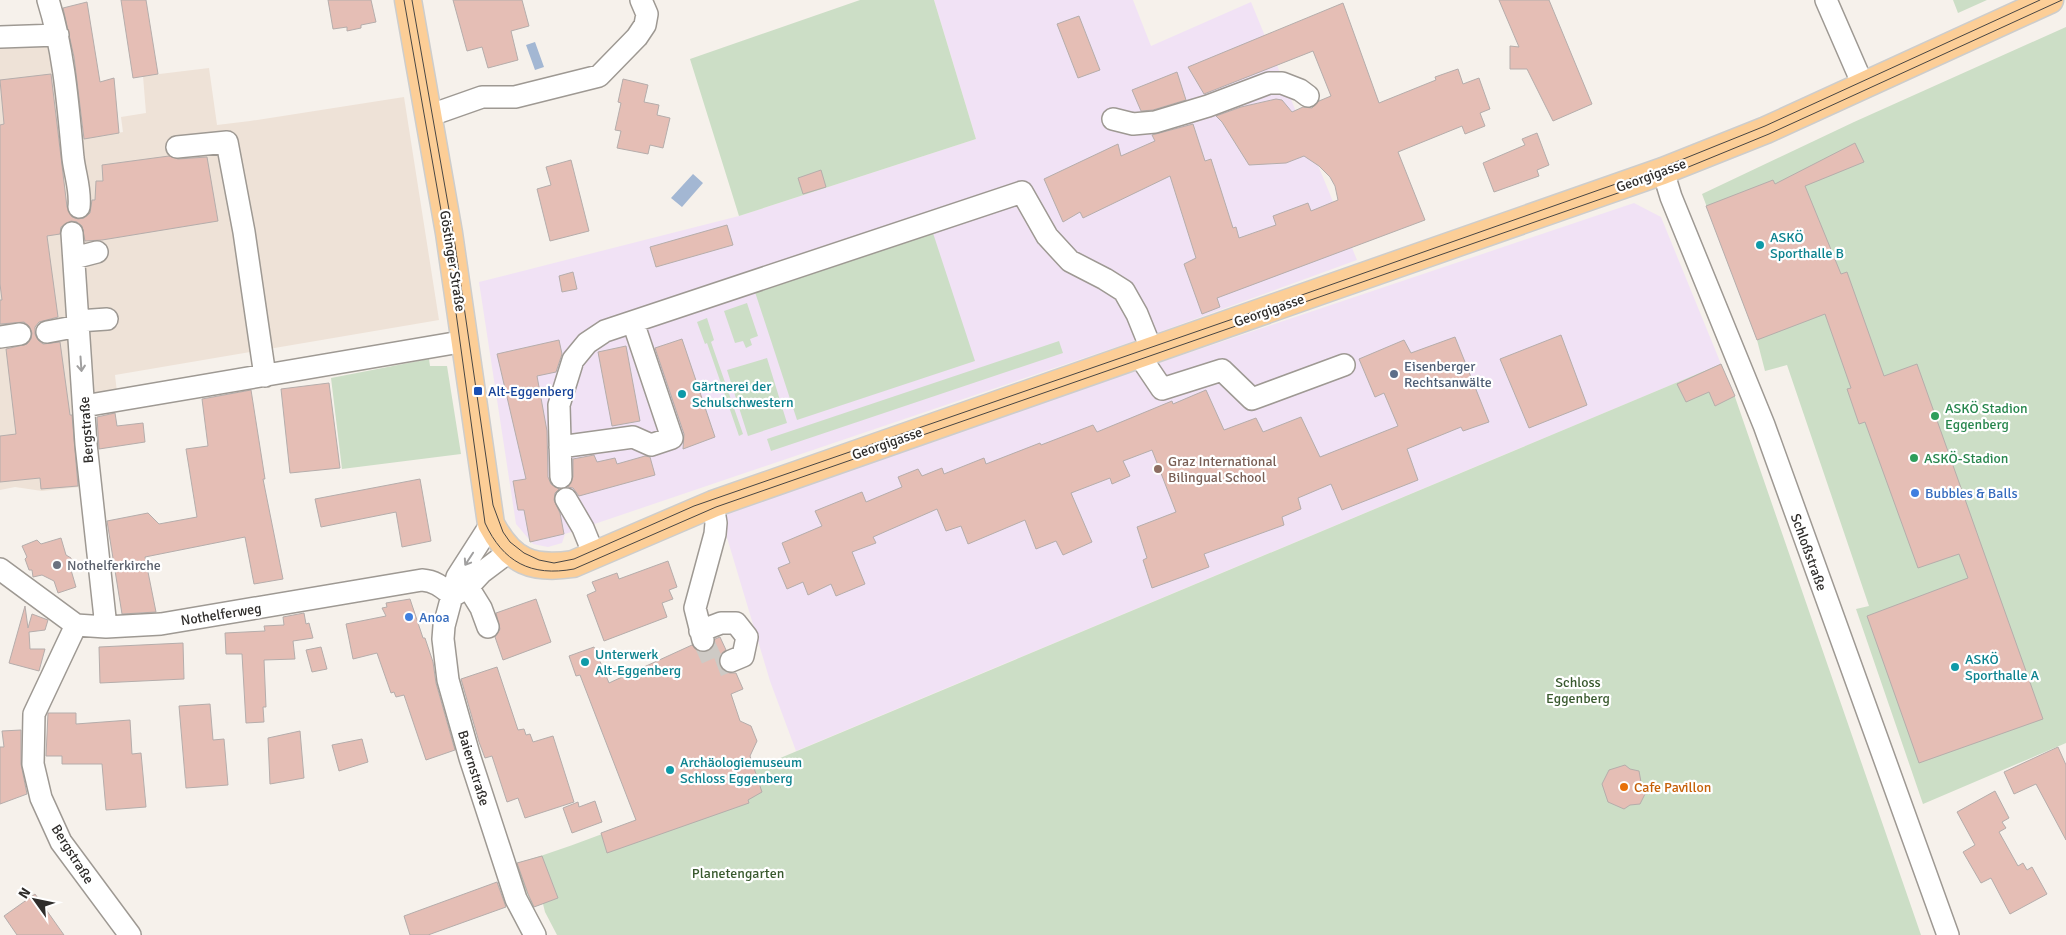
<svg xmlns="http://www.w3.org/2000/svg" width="2066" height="935" viewBox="0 0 2066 935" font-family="Signika,sans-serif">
<rect width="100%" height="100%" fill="#f6f1eb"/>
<!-- built -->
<path fill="#eee2d7" d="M58 35 72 141 123 132 121 117 146 113 143 76 209 68 217 125 250 121 404 97 439 320 115 375 118 401 84 407 80 487 42 491 15 487 0 490V37Z"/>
<!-- education -->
<path fill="#f1e2f5" d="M934 0H1133L1151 46 1251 2 1357 260 1143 338 565 534 562 543 548 547 533 544 516 524 479 282 739 216 976 139Z
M1634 203 1661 217 1721 364 796 751 770 681 719 511Z"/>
<!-- green -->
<path fill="#ccdec6" d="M860 0H934L976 139 739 216 690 59Z
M1953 0H1987L1958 13Z
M2066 27V743L1923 804 1856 609 1869 606 1787 365 1765 371 1757 340 1702 194 1854 122Z
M932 230 975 361 797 420 754 289Z
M747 303 758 336 750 339 752 345 746 348 743 341 735 343 724 311Z
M707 318 714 340 711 342 743 434 739 436 707 343 705 344 697 322Z
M1059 341 1063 353 771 451 767 439Z
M767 358 787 423 748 436 727 370Z
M429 359 430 366H447L461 454 342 469 331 378Z
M1721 364 1735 397 1921 935H557L545 912 543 904 533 907 514 864C591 842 665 808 739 778L754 769Z"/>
<!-- water -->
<path fill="#a3b7d3" d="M535 42 544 67 535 70 526 45Z
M693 174 703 183 682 207 671 198Z"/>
<!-- building -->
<path fill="#e5beb5" stroke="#b5adab" d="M121 0H146L158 74 133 78Z
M328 0H371L376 22 361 25V28L347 31V27L333 29Z
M453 0H522L529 26 511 31 518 60 488 68 482 47 467 51Z
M1499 0H1549L1592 104 1553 121 1527 69H1510V46L1519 47Z
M87 2 100 82 114 78 119 133 84 139 74 57 63 8Z
M1343 3 1379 103 1436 80 1435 77 1458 69 1463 84 1479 78 1490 109 1480 113 1485 126 1465 134 1462 126 1398 152 1425 220 1217 298 1220 307 1202 314 1184 264 1196 258 1170 176 1083 218 1080 212 1063 222 1044 179 1118 144 1121 156 1155 141 1152 135 1193 124 1205 161 1211 159 1233 228 1236 227 1239 238 1276 225 1273 216 1308 203 1311 211 1338 200 1335 186 1330 177 1319 166 1304 156 1286 163 1249 165 1222 122 1216 116 1241 107 1276 99 1282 100 1292 112 1303 107 1312 108 1319 101 1331 96 1313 51 1204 94 1188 67Z
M1079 16 1100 70 1078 78 1057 24Z
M1177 72 1186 100 1153 110 1141 111 1132 90Z
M51 74 67 207 72 217 78 219 84 218 90 213 92 200H95L96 181H103L102 165 169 156 178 159 207 157 218 221 102 240 85 241 82 226 77 222 71 221 61 227 60 234 47 236 58 317 39 322 35 327V334L38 340 43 344 60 342 70 415H72L78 486 41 489 40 478 0 482V436L16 434 6 349 27 344 31 339 32 333 29 326 24 322 0 324V300H2L0 284V125L4 124 0 80Z
M623 79 648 85 644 102 659 105 657 115 670 118 663 148 650 145 648 154 617 148 621 131 615 130 621 103 618 102Z
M1537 133 1549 165 1537 170 1539 176 1494 192 1483 163 1525 145 1522 139Z
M1855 143 1864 162 1805 186 1841 274 1847 272 1884 376 1917 364 2043 719 1919 763 1867 616 1968 578 1959 554 1918 568 1865 422 1859 424 1847 389 1851 388 1825 314 1757 340 1706 206 1773 180 1775 184Z
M571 160 589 231 550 241 537 189 551 185 546 167Z
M821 170 826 187 803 194 798 178Z
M727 225 733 245 656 267 650 247Z
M573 272 577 289 562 292 559 276Z
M1561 335 1587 405 1529 428 1500 359Z
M1455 337 1489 422 1463 431 1461 427 1407 449 1418 480 1342 510 1331 484 1298 498 1301 509 1282 517 1284 525 1204 554 1209 567 1152 588 1143 560 1147 558 1137 527 1176 512 1152 450 1123 461 1130 476 1112 484 1110 478 1071 493 1092 542 1063 555 1056 541 1036 549 1025 520 968 544 961 526 946 531 937 509 873 537 876 543 852 552 865 584 836 596 831 584 808 595 803 582 787 589 778 568 790 563 782 543 822 526 815 511 862 492 866 502 902 487 898 477 918 469 922 476 942 468 944 474 984 458 986 464 1040 443 1041 445 1093 425 1097 432 1172 401 1173 404 1206 390 1224 430 1256 418 1263 432 1301 417 1320 457 1398 426 1384 393 1375 397 1359 359 1404 340 1411 353Z
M682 339 715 437 683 449 684 434 655 348Z
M559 340 562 354 556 372 537 376 547 431 548 477 551 484 559 489 555 493 554 500 560 513 564 534 530 542 524 510H518L513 481 526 479 497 354Z
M626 346 640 421 612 426 598 352Z
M1721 364 1735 396 1715 406 1709 392 1686 402 1677 384Z
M329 383 340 468 290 473 281 389Z
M251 390 265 479H263L283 579 254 584 245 537 145 557 156 612 122 614 107 521 148 513 159 524 197 517 186 449 208 446 202 399Z
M115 413 117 426 143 423 145 442 99 449 97 417Z
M594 455 597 462 615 458 617 464 645 456 650 457 655 475 579 496 573 488 568 487 573 477V459Z
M420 479 431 541 402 547 396 512 321 527 315 499Z
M61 538 66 555 71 558V570L76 587 58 593 54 581 42 575 33 577 32 570H29L25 559 27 557 22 546 37 540 41 544Z
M668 561 677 587 669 590 673 599 662 603 667 617 604 641 587 595 596 591 592 582 617 573 619 579Z
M410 599 423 638H425L433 662 436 683 455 750 426 760 404 695 396 697 394 692 391 693 377 653 353 659 346 624 386 616 382 608 387 607 386 603Z
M536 599 551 642 503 660 495 637 500 629 496 613Z
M25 606 28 628 32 614 48 620 45 630 29 632 30 649H45L39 671 9 663Z
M304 613 306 624 309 623 313 638 293 641 295 659 264 660 266 707H263L264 722 246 723 242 654H226L225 633 265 631 264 626 284 625 283 617Z
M720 637 726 650 721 654 719 665 724 671 730 673H736L743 689 731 694 740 721 751 726 757 741 750 756 762 792 748 800 749 803 607 853 601 833 636 820 580 675 576 676 569 656 594 647 609 683 692 645 699 652H706L712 649 715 639Z
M183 643 184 679 100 683 99 647Z
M321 647 327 669 312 672 306 650Z
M497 667 518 730 524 729 526 735 530 734 533 742 553 736 574 802 525 818 518 798 507 802 492 756 485 758 479 742 461 679Z
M210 704 213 740 224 739 228 785 186 788 179 706Z
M48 713H76V724L130 720 132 754 141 753 146 807 106 810 102 764H62V756H46Z
M21 730V764L27 794 0 804V747H4L2 731Z
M300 731 304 778 270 784 268 738Z
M362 739 368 762 339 771 332 745Z
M2058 747 2066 765V840L2036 784 2014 794 2004 772Z
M1625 765 1630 769 1639 771 1641 782 1647 790 1640 804 1630 805 1624 809 1608 802 1602 784 1609 770Z
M1995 791 2009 818 2002 822 2006 828 1999 832 2018 866 2023 863 2027 870 2032 867 2047 894 2010 914 1991 878 1981 883 1963 852 1975 845 1957 812Z
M595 801 602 822 572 833 563 808 578 802 579 807Z
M542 856 558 898 534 907 528 894 517 863Z
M497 882 506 907 428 935H410L404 916Z
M35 894 64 935H17L4 916Z"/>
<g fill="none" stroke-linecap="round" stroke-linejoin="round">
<!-- minor-tunnel -->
<path stroke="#cecac5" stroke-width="21" stroke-dasharray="21 11" stroke-linecap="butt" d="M703 640 715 667 731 661"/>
<!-- minor casing -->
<g stroke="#9e9993" stroke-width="24">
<path id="minor" d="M48 0C64 51 68 105 73 158 75 175 81 190 79 207
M1826 0 1863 85
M0 37 58 35
M428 116 482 97H515L599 76 637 37 645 25 647 14 641 0
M1113 119 1133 124 1155 122 1208 106 1269 83H1282L1300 90 1308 96
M177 147 227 142 244 232 265 376
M1663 171 1671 197 1764 425 1948 935
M72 233 86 444 106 627
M74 258 97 252
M78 321 107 319
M47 332 79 326
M0 337 20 334
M1139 355 1162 389 1222 370 1252 399 1344 365
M84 406 466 341
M560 447 633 437 651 445 672 438 633 322
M561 477 559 405 573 360 587 343 605 331 1022 192 1047 236 1070 261 1105 279 1124 291 1137 314 1152 351
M566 499 583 528 594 555
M491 524 457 577 444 626 443 639 448 680 470 758 516 899 535 935
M0 569 76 625 106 627 161 624 422 580C436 581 443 588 453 596
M468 587 481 608 488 627
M453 596 468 587 481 573 510 551
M76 625 34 714 33 764 41 798 61 842 130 935
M700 631 721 623H736L747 637 743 656 731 661
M703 640 695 608 715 534 716 523 713 504"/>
</g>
<!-- major casing -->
<g stroke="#cdcdcc" stroke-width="29">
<path id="major" d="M408 0 449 233 491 524C511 562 532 570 573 564L713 504 1663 171 1766 130 2050 0"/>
</g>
<!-- minor -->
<use href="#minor" stroke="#fff" stroke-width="21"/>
<!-- major -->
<use href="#major" stroke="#fcce97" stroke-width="26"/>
<!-- tram -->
<path stroke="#484644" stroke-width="1" d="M404 0 445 233 485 523C503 562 531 577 574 569L716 507 1664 177 1769 134 2062 0
M412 0 454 238 493 505 503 532 510 542 524 553 539 560 554 563 574 559 694 506 1299 296 1661 168 1765 126 2040 0"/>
</g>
<!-- one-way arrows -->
<defs><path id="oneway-shaft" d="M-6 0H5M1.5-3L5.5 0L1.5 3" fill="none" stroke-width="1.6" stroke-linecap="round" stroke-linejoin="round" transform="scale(1.25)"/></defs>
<g stroke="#a1a0a0">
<use href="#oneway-shaft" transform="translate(81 364) rotate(86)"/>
<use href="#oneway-shaft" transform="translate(469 559) rotate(123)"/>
</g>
<!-- markers -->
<g fill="#0f9aa8" stroke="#fff" stroke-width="2">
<circle cx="1760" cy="245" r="5"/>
<circle cx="682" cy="394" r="5"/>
<circle cx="585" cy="662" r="5"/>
<circle cx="1955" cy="667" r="5"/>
<circle cx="670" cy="770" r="5"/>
</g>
<circle fill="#5c6f8a" stroke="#fff" stroke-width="2" cx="1394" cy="374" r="5"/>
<rect fill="#1a4fb4" stroke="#fff" stroke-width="2" x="473" y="386" width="10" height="10" rx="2.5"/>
<g fill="#2e9e5b" stroke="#fff" stroke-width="2">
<circle cx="1935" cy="416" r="5"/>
<circle cx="1914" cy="458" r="5"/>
</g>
<circle fill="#8d6e63" stroke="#fff" stroke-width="2" cx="1158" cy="469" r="5"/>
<g fill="#3f7fe0" stroke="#fff" stroke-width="2">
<circle cx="1915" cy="493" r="5"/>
<circle cx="409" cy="617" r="5"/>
</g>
<circle fill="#6b7280" stroke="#fff" stroke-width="2" cx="57" cy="565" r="5"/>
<circle fill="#e8710a" stroke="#fff" stroke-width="2" cx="1624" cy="787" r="5"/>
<g text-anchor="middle" stroke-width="4.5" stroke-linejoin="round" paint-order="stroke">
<!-- street labels -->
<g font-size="14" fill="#2f2d2b" stroke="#fff">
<text transform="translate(1651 175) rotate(-20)" y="5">Georgigasse</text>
<text transform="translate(453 261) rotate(81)" y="5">Göstinger Straße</text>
<text transform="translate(1269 310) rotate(-19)" y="5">Georgigasse</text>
<text transform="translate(86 430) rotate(-94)" y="5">Bergstraße</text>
<text transform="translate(887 443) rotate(-19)" y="5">Georgigasse</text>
<text transform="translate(1809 552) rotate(70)" y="5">Schloßstraße</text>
<text transform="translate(221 614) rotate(-9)" y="5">Nothelferweg</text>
<text transform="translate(474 768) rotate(73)" y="5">Baiernstraße</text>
<text transform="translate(73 854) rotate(58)" y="5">Bergstraße</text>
</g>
<!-- culture labels -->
<g font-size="14" fill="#0d838f" stroke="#fff" text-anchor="start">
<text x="1770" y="242">ASKÖ<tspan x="1770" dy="16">Sporthalle B</tspan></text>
<text x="692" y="391">Gärtnerei der<tspan x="692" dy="16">Schulschwestern</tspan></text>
<text x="595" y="659">Unterwerk<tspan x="595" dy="16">Alt-Eggenberg</tspan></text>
<text x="1965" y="664">ASKÖ<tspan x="1965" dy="16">Sporthalle A</tspan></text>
<text x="680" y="767">Archäologiemuseum<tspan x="680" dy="16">Schloss Eggenberg</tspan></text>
</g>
<!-- service labels -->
<g font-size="14" fill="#4e5e75" stroke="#fff" text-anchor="start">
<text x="1404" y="371">Eisenberger<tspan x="1404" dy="16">Rechtsanwälte</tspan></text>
</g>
<!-- transit labels -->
<g font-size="14" fill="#164399" stroke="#fff" text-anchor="start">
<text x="488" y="396">Alt-Eggenberg</text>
</g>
<!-- leisure labels -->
<g font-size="14" fill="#27864d" stroke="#fff" text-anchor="start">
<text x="1945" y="413">ASKÖ Stadion<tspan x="1945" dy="16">Eggenberg</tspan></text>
<text x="1924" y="463">ASKÖ-Stadion</text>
</g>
<!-- education labels -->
<g font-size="14" fill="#785e54" stroke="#fff" text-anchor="start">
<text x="1168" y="466">Graz International<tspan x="1168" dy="16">Bilingual School</tspan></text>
</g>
<!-- shop labels -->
<g font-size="14" fill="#366cbe" stroke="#fff" text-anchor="start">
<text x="1925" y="498">Bubbles &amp; Balls</text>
<text x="419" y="622">Anoa</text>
</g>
<!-- worship labels -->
<g font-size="14" fill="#5b616d" stroke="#fff" text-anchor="start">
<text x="67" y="570">Nothelferkirche</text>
</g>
<!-- park labels -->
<g font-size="14" fill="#39592e" stroke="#fff">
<text x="1578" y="687">Schloss<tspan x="1578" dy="16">Eggenberg</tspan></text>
<text x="738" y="878">Planetengarten</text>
</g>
<!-- food labels -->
<g font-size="14" fill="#c56008" stroke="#fff" text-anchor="start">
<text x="1634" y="792">Cafe Pavillon</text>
</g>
</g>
<!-- north arrow -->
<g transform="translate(35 900) rotate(303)" stroke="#ffffff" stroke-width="4" paint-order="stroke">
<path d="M0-4L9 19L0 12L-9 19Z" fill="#2f2d2b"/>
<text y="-8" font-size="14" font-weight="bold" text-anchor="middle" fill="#2f2d2b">N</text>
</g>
</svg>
